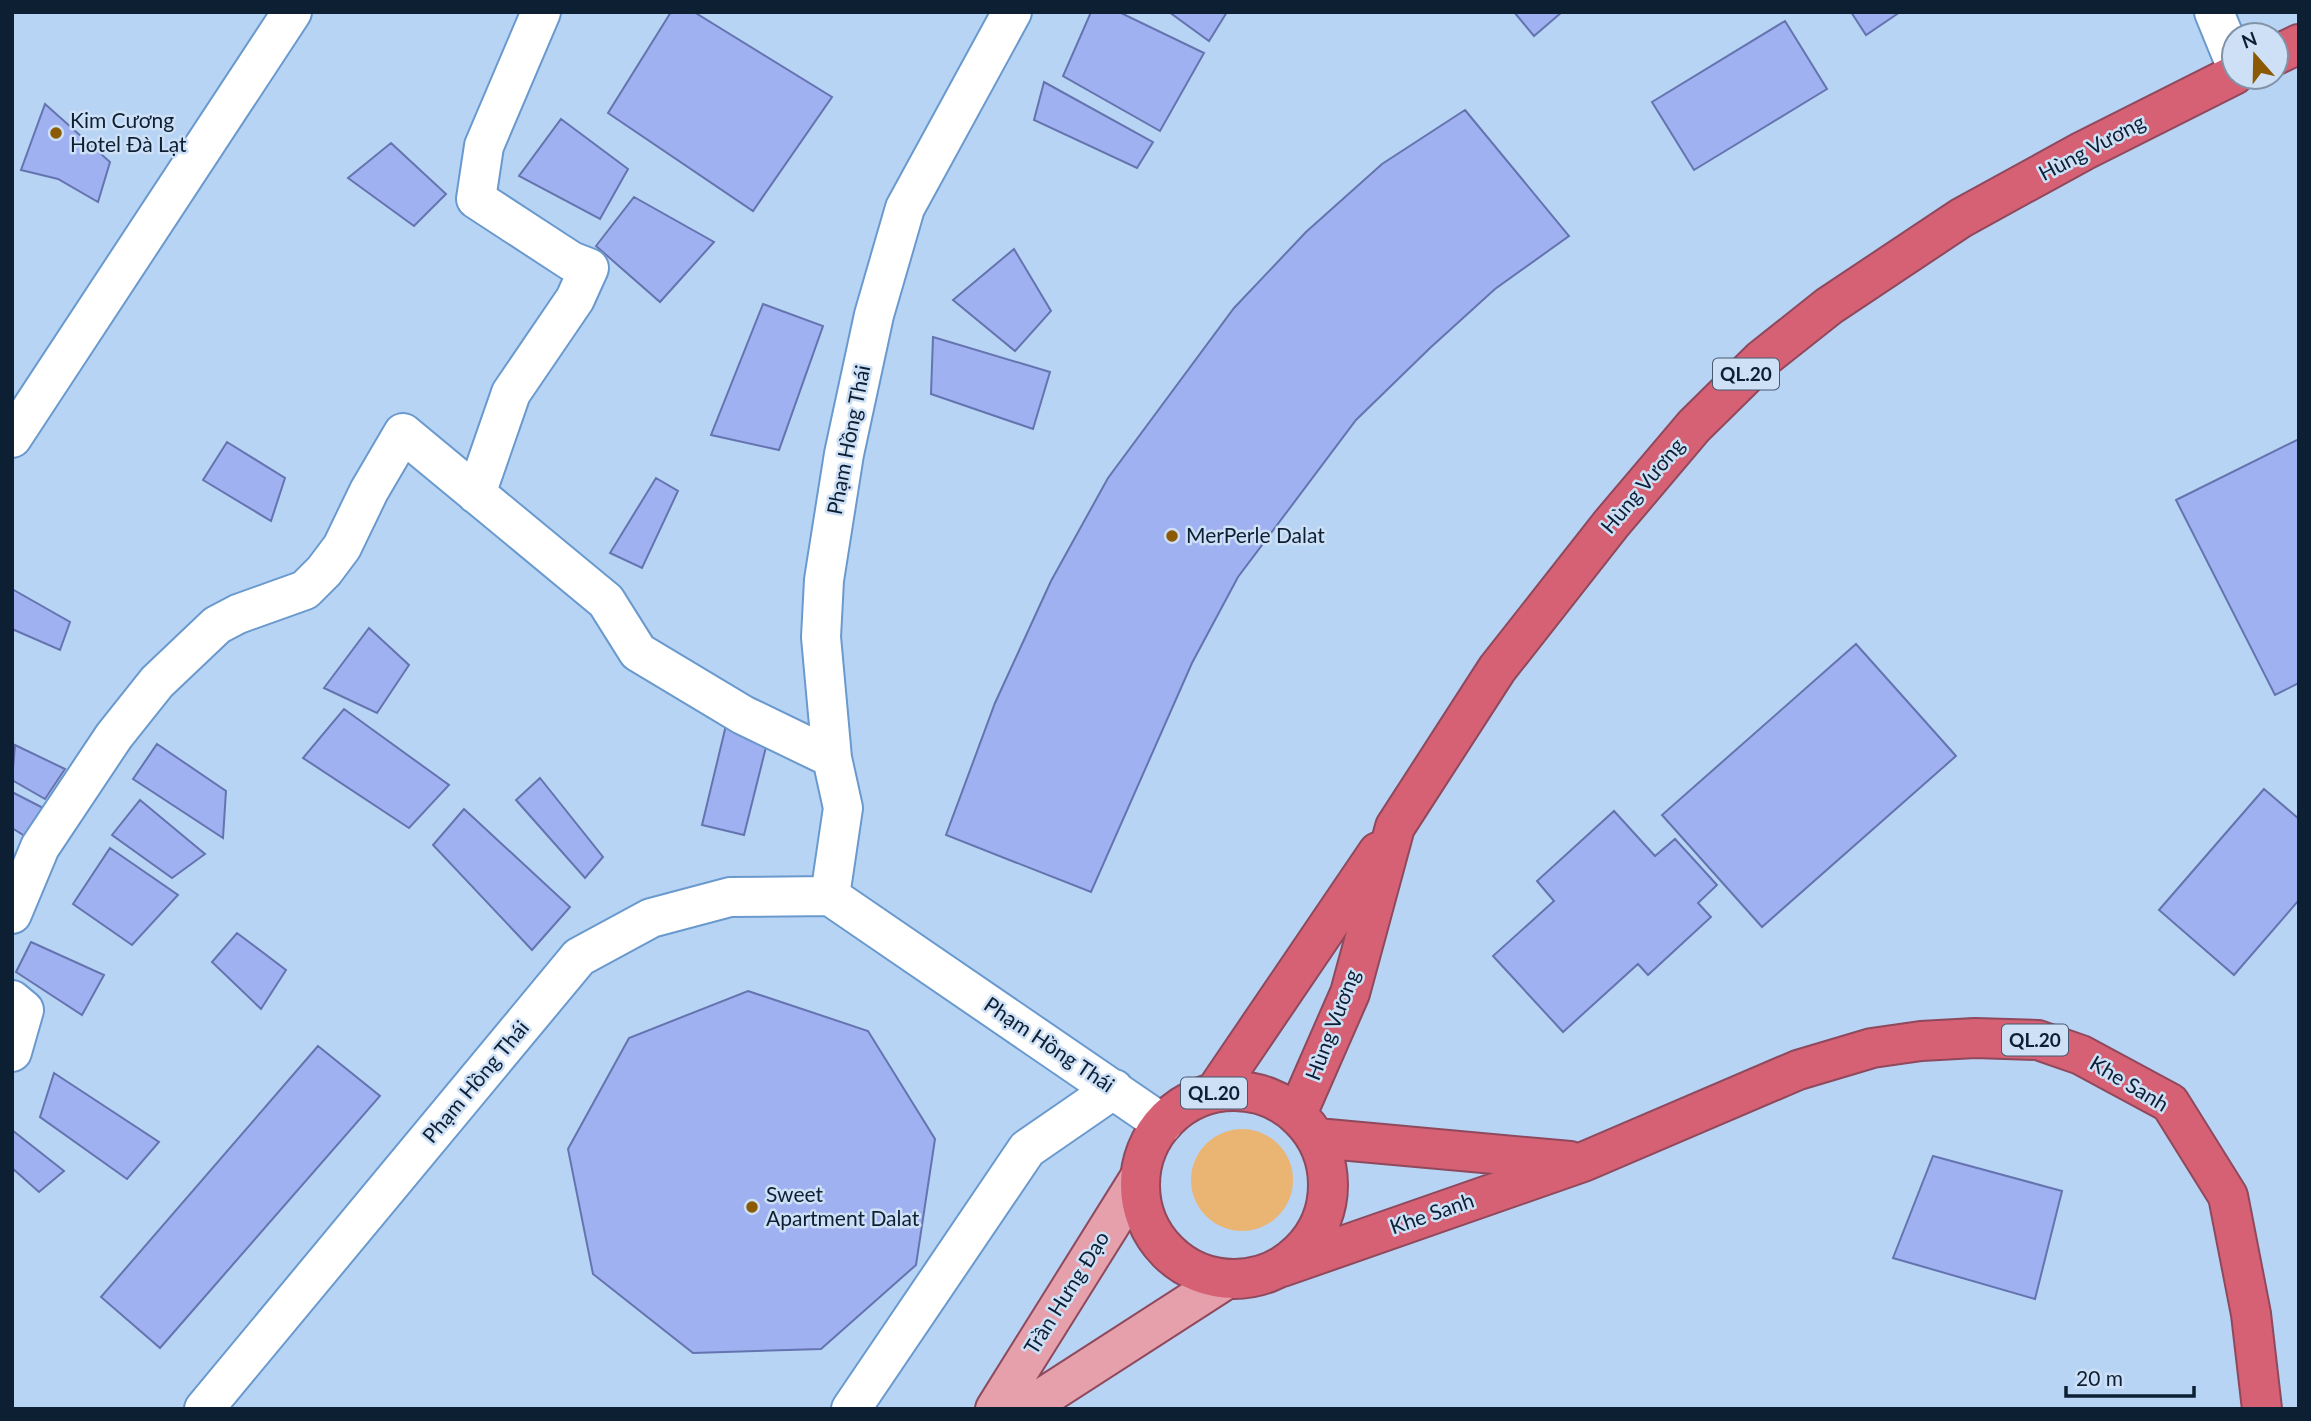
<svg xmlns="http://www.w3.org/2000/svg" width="2311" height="1421" viewBox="0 0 2311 1421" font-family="Lato,sans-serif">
<rect width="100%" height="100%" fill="#b7d4f5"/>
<!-- green -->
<path fill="#eab572" d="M1191 1180a51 51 0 1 1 102 0a51 51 0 1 1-102 0Z"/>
<!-- building -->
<path fill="#9fb1f0" stroke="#6574af" stroke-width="2" d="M671 12H694L832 97 753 211 608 113Z
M1091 12H1119L1204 53 1160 131 1063 76Z
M1169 12H1227L1209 41Z
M1514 12H1562L1534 36Z
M1851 12H1900L1866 35Z
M1785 21 1827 89 1694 170 1652 102Z
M1044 82 1153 142 1137 168 1034 120Z
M45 104 110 162 98 202 58 179 21 170Z
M1465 110 1569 236 1495 289 1430 348 1356 420 1238 577 1192 663 1091 892 946 835 995 703 1051 581 1108 478 1234 308 1306 232 1382 164Z
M561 119 628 169 600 219 519 176Z
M391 143 446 194 414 226 348 178Z
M634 197 714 242 660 302 596 246Z
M1014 249 1051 311 1015 351 953 300Z
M763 304 823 326 779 450 711 435Z
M933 337 1050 372 1033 429 931 394Z
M2299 439V683L2275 695 2176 500Z
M227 442 285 478 271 521 203 480Z
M656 478 678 491 642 568 610 553Z
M12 589 70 622 60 650 12 629Z
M369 628 409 665 377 713 324 688Z
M1856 644 1956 756 1762 927 1662 815Z
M344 709 449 785 409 828 303 758Z
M727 721 768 739 744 835 702 825Z
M157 744 226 791 223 838 133 779Z
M15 745 65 769 45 799 12 780Z
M540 778 603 857 585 878 516 800Z
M2264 789 2299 819V900L2234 975 2159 910Z
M12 792 51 812 36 843 12 828Z
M140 800 205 854 172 878 112 835Z
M464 809 570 907 532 950 433 845Z
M1614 811 1655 856 1675 839 1717 885 1698 903 1711 917 1648 975 1638 964 1563 1032 1493 956 1554 901 1537 881Z
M110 848 178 895 132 945 73 904Z
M237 933 286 970 261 1009 212 962Z
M31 942 104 975 82 1015 16 972Z
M748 991 868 1031 935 1139 916 1265 821 1349 693 1353 593 1274 568 1149 629 1038Z
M318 1046 380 1096 160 1348 101 1297Z
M54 1073 159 1142 127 1179 40 1117Z
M12 1130 64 1171 39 1192 12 1168Z
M1933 1156 2062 1191 2035 1299 1893 1258Z"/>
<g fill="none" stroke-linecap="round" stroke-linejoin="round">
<!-- minor casing -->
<g stroke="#6a99cd" stroke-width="42">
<path id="minor" d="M2214 12 2234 61
M12 438 292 12
M476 494 511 393 575 299 589 268 571 261 476 199 484 146 541 12
M830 896 843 808 832 758 821 637 824 580 844 454 874 315 905 208 1012 12
M12 914 40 847 114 736 157 682 217 625 238 614 305 590 324 571 342 547 369 491 403 433 606 601 638 652 743 715 832 758
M12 1000 24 1010 12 1052
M204 1409 579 957 651 918 730 897 830 896 1163 1124
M851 1409 1027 1149 1114 1089"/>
</g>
<!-- major casing -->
<g stroke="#8f495d" stroke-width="42">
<path id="major" d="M995 1409 1140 1177
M1025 1409 1225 1280"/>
</g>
<!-- highway casing -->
<g stroke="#8f495d" stroke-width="42">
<path id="highway" d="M2276 55 2299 44
M1140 1185a94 94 0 1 1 188 0a94 94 0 1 1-188 0Z
M1215 1092 1378 852
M1297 1114 1350 993 1395 827 1497 669 1611 524 1694 426 1761 360 1829 306 1961 218 2083 151 2234 75
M1317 1138 1570 1161
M1282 1267 1583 1162 1798 1070 1872 1048 1921 1041 1975 1038 2038 1040 2081 1055 2170 1103 2228 1196 2251 1314 2262 1409"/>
</g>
<!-- minor -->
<use href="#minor" stroke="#fff" stroke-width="38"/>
<!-- major -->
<use href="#major" stroke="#e6a0ac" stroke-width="38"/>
<!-- highway -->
<use href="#highway" stroke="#d66074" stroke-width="38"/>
</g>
<!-- markers -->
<g fill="#8c5a04" stroke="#cde0f6" stroke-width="2.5">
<circle cx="56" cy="133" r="7"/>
<circle cx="1172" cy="536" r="7"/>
<circle cx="752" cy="1207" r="7"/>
</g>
<g text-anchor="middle" stroke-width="5" stroke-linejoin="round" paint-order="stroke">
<!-- shield labels -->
<g fill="#cde0f6" stroke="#46596e" stroke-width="2">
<rect x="1713" y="358.5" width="66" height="31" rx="5"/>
<rect x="2002" y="1024.5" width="66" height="31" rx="5"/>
<rect x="1181" y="1077.5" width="66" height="31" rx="5"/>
</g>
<g font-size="19" font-weight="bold" fill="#0c1f33">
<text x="1746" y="381">QL.20</text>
<text x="2035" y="1047">QL.20</text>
<text x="1214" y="1100">QL.20</text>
</g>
<!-- poi labels -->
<g font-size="21" fill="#0c1f33" stroke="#cde0f6" text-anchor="start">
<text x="70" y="128">Kim Cương<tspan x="70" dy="24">Hotel Đà Lạt</tspan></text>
<text x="1186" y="543">MerPerle Dalat</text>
<text x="766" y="1202">Sweet<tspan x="766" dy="24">Apartment Dalat</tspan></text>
</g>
<!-- street labels -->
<g font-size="21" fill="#0c1f33" stroke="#cde0f6">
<text transform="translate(2092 148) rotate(-28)" y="7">Hùng Vương</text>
<text transform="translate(849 440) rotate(-79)" y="7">Phạm Hồng Thái</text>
<text transform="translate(1643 486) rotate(-50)" y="7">Hùng Vương</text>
<text transform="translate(1333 1025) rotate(-69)" y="7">Hùng Vương</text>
<text transform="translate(1049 1045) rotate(34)" y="7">Phạm Hồng Thái</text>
<text transform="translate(476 1082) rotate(-50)" y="7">Phạm Hồng Thái</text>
<text transform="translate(2129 1084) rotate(31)" y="7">Khe Sanh</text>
<text transform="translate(1432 1214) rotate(-19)" y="7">Khe Sanh</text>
<text transform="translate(1067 1293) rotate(-58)" y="7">Trần Hưng Đạo</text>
</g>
</g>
<!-- border -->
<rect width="2311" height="1421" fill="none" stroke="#0c1f33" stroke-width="28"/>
<!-- north arrow -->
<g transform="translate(2255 56) rotate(340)"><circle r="33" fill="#cde0f6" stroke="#8093a8" stroke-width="2"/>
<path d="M0-5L12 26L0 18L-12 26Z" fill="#8c5a04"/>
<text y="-10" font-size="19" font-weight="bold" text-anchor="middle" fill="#0c1f33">N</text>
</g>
<!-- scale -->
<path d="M2066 1386v10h128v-10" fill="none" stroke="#0c1f33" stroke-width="3.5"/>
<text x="2076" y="1386" font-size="21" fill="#0c1f33" stroke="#cde0f6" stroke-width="5" paint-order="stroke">20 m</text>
</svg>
